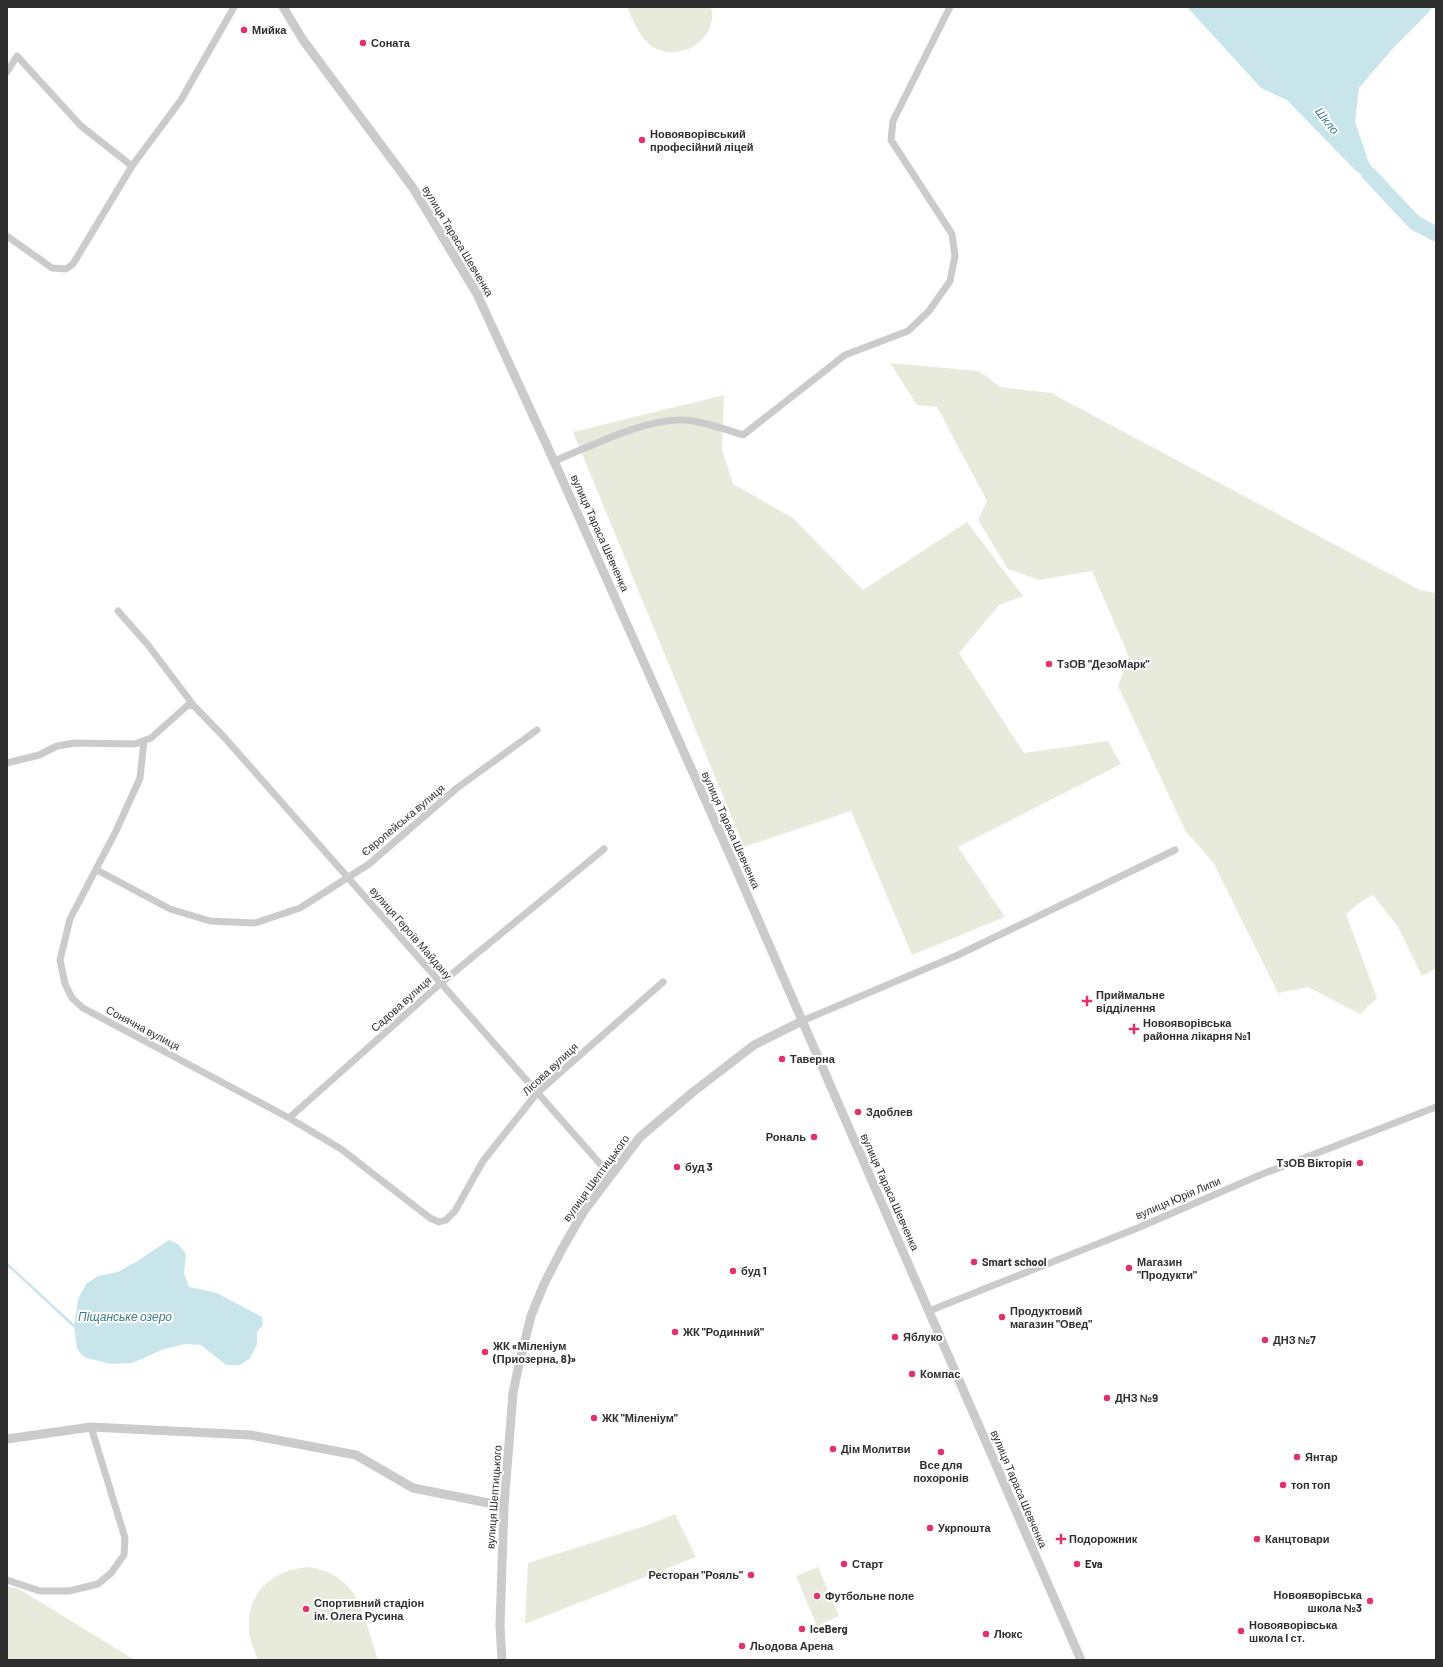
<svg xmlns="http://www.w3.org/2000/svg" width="1443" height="1667" viewBox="0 0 1443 1667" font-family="Barlow,sans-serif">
<rect width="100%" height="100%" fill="#fff"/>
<!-- green -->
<path fill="#e8ebdc" d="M627 7H711C712 11 713 16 712 19 709 44 679 59 657 49 641 42 634 22 627 7Z
M890 363 979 371 1000 387 1051 393 1420 590 1436 593V968L1422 976 1398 927 1373 895 1362 901 1346 914 1377 998 1360 1014 1308 987 1278 993 1213 862 1186 832 1118 686 1129 657 1092 571 1039 580 1008 569 978 520 987 501 937 407 917 405Z
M724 395 722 450 733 484 793 518 863 590 967 522 1023 596 999 605 959 653 1024 753 1108 741 1121 764 958 847 1005 917 912 955 851 811 744 847 573 432Z
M675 1514 696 1557 525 1624 528 1563 648 1525Z
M309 1567C361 1575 364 1618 378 1660H258C254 1649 249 1639 249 1627 247 1591 275 1569 309 1567Z
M818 1567 839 1616 817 1626 796 1576Z
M7 1586 19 1589 135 1660H7Z"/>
<!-- water -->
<path fill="#c8e5eb" d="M1187 7H1432L1429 12 1393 48 1359 88 1355 122 1368 160 1382 188 1356 171 1287 100 1261 88Z
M169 1240 178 1244 186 1254 184 1273 189 1287 217 1293 262 1317 263 1325 257 1332V1345L250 1358 240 1365H226L201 1345 185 1344 164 1349 132 1363 110 1364 84 1357 77 1349 74 1326 78 1299 86 1284 98 1276 118 1272 139 1260Z"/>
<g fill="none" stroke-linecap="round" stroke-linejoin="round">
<!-- stream -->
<path stroke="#c8e5eb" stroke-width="2.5" d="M7 1264 74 1326"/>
<!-- river -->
<path stroke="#c8e5eb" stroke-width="15" d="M1369 174 1415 223 1436 234"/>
<!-- minor -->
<path stroke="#cbcbcb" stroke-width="7" d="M7 72 17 56 81 126 132 166
M7 236 52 268 66 269 73 264 132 166 181 100 234 7
M554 461C592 446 643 419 683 420 703 421 724 429 743 435L845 355 908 331 929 311 950 281 955 256 952 234 891 140 893 121 950 7
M118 611 148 645 194 706 224 737 610 1175
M144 741 140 778 116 831 70 919 60 960 65 984 72 998 83 1008 289 1118 341 1149 430 1218 439 1222 446 1220 455 1211 483 1161 537 1093 663 982
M7 763 39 755 57 746 75 743 135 744 151 738 188 705 194 706
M97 870 170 909 210 921 255 923 300 908 369 864 457 788 537 730
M802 1021 958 955 1175 850
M289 1118 441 983 604 849
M929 1311 1140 1227 1260 1175 1436 1107
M7 1580 40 1591H69L98 1584 111 1573 124 1555 125 1538 91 1427"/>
<!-- tertiary -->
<path stroke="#cbcbcb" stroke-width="9" d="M283 7 303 40 413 188 477 294 554 461 736 869 1081 1660
M7 1439 91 1427 251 1435 356 1455 413 1488 504 1506
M502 1660 500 1626 504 1506 513 1393 518 1369 531 1316 544 1284 562 1249 584 1211 640 1137 693 1092 754 1045 802 1021"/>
</g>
<!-- markers -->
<g fill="#e23368" stroke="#fff" stroke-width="1.5">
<circle cx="244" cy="30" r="4"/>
<circle cx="363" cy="43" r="4"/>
<circle cx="642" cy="140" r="4"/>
<circle cx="1049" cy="664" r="4"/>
<path d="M1085 995h4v4h4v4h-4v4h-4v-4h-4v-4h4z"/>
<path d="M1132 1023h4v4h4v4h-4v4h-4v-4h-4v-4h4z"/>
<circle cx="782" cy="1059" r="4"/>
<circle cx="858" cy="1112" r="4"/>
<circle cx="814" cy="1137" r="4"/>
<circle cx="1360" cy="1163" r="4"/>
<circle cx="677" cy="1167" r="4"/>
<circle cx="974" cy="1262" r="4"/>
<circle cx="1129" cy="1268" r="4"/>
<circle cx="733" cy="1271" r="4"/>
<circle cx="1002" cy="1317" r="4"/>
<circle cx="675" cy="1332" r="4"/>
<circle cx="895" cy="1337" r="4"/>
<circle cx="1265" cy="1340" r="4"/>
<circle cx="485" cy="1352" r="4"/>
<circle cx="912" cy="1374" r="4"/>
<circle cx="1107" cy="1398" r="4"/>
<circle cx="594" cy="1418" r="4"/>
<circle cx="833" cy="1449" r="4"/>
<circle cx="941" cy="1452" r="4"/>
<circle cx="1297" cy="1457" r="4"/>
<circle cx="1283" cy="1485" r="4"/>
<circle cx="930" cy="1528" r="4"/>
<path d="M1059 1533h4v4h4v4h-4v4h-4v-4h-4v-4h4z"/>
<circle cx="1257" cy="1539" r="4"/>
<circle cx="844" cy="1564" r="4"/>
<circle cx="1077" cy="1564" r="4"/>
<circle cx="751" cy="1575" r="4"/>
<circle cx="817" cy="1596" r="4"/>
<circle cx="1370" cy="1601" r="4"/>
<circle cx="306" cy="1609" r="4"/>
<circle cx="802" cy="1629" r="4"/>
<circle cx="1241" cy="1631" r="4"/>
<circle cx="986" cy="1634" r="4"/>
<circle cx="742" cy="1646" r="4"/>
</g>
<g text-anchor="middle" stroke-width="4" stroke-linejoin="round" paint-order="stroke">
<!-- poi labels -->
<g font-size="11" font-weight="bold" fill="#2e2e2e" stroke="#fff" text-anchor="start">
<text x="252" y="34">Мийка</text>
<text x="371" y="47">Соната</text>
<text x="650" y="138">Новояворівський<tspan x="650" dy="13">професійний ліцей</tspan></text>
<text x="1057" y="668">ТзОВ "ДезоМарк"</text>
<text x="1096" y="999">Приймальне<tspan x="1096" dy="13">відділення</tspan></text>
<text x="1143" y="1027">Новояворівська<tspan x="1143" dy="13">районна лікарня №1</tspan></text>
<text x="790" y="1063">Таверна</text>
<text x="866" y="1116">Здоблев</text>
<text x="806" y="1141" text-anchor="end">Рональ</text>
<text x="1352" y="1167" text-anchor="end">ТзОВ Вікторія</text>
<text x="685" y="1171">буд 3</text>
<text x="982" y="1266">Smart school</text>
<text x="1137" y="1266">Магазин<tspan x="1137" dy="13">"Продукти"</tspan></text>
<text x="741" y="1275">буд 1</text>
<text x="1010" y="1315">Продуктовий<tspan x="1010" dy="13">магазин "Овед"</tspan></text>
<text x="683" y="1336">ЖК "Родинний"</text>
<text x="903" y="1341">Яблуко</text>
<text x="1273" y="1344">ДНЗ №7</text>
<text x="493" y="1350">ЖК «Міленіум<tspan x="493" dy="13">(Приозерна, 8)»</tspan></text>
<text x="920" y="1378">Компас</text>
<text x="1115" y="1402">ДНЗ №9</text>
<text x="602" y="1422">ЖК "Міленіум"</text>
<text x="841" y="1453">Дім Молитви</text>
<text x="1305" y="1461">Янтар</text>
<text x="941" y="1469" text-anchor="middle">Все для<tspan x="941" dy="13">похоронів</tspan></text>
<text x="1291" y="1489">топ топ</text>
<text x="938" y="1532">Укрпошта</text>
<text x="1069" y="1543">Подорожник</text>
<text x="1265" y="1543">Канцтовари</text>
<text x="852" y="1568">Старт</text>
<text x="1085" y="1568">Eva</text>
<text x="743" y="1579" text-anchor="end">Ресторан "Рояль"</text>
<text x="1362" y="1599" text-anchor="end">Новояворівська<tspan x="1362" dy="13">школа №3</tspan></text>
<text x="825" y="1600">Футбольне поле</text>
<text x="314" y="1607">Спортивний стадіон<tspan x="314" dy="13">ім. Олега Русина</tspan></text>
<text x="1249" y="1629">Новояворівська<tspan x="1249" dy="13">школа І ст.</tspan></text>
<text x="810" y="1633">IceBerg</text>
<text x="994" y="1638">Люкс</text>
<text x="750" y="1650">Льодова Арена</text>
</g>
<!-- street labels -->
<g font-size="11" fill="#2e2e2e" stroke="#fff">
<text transform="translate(458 241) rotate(59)" y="4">вулиця Тараса Шевченка</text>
<text transform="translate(600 533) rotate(66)" y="4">вулиця Тараса Шевченка</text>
<text transform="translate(403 820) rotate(-40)" y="4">Європейська вулиця</text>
<text transform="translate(731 830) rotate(66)" y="4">вулиця Тараса Шевченка</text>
<text transform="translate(411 933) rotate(49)" y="4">вулиця Героїв Майдану</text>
<text transform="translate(401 1004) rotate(-42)" y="4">Садова вулиця</text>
<text transform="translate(143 1028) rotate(28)" y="4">Сонячна вулиця</text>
<text transform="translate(550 1069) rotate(-43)" y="4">Лісова вулиця</text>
<text transform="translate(596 1178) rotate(-54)" y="4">вулиця Шептицького</text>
<text transform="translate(890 1192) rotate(66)" y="4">вулиця Тараса Шевченка</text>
<text transform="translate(1178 1198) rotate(-23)" y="4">вулиця Юрія Липи</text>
<text transform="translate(1019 1489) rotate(67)" y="4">вулиця Тараса Шевченка</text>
<text transform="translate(494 1497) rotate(-86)" y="4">вулиця Шептицького</text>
</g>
<!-- water labels -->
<g font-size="12" font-style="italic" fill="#3b7c89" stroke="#fff">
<text transform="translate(1327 121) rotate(52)" y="4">Шкло</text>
<text x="125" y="1321">Піщанське озеро</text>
</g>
</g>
<!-- border -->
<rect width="1443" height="1667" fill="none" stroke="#2e2e2e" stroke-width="16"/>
</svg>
